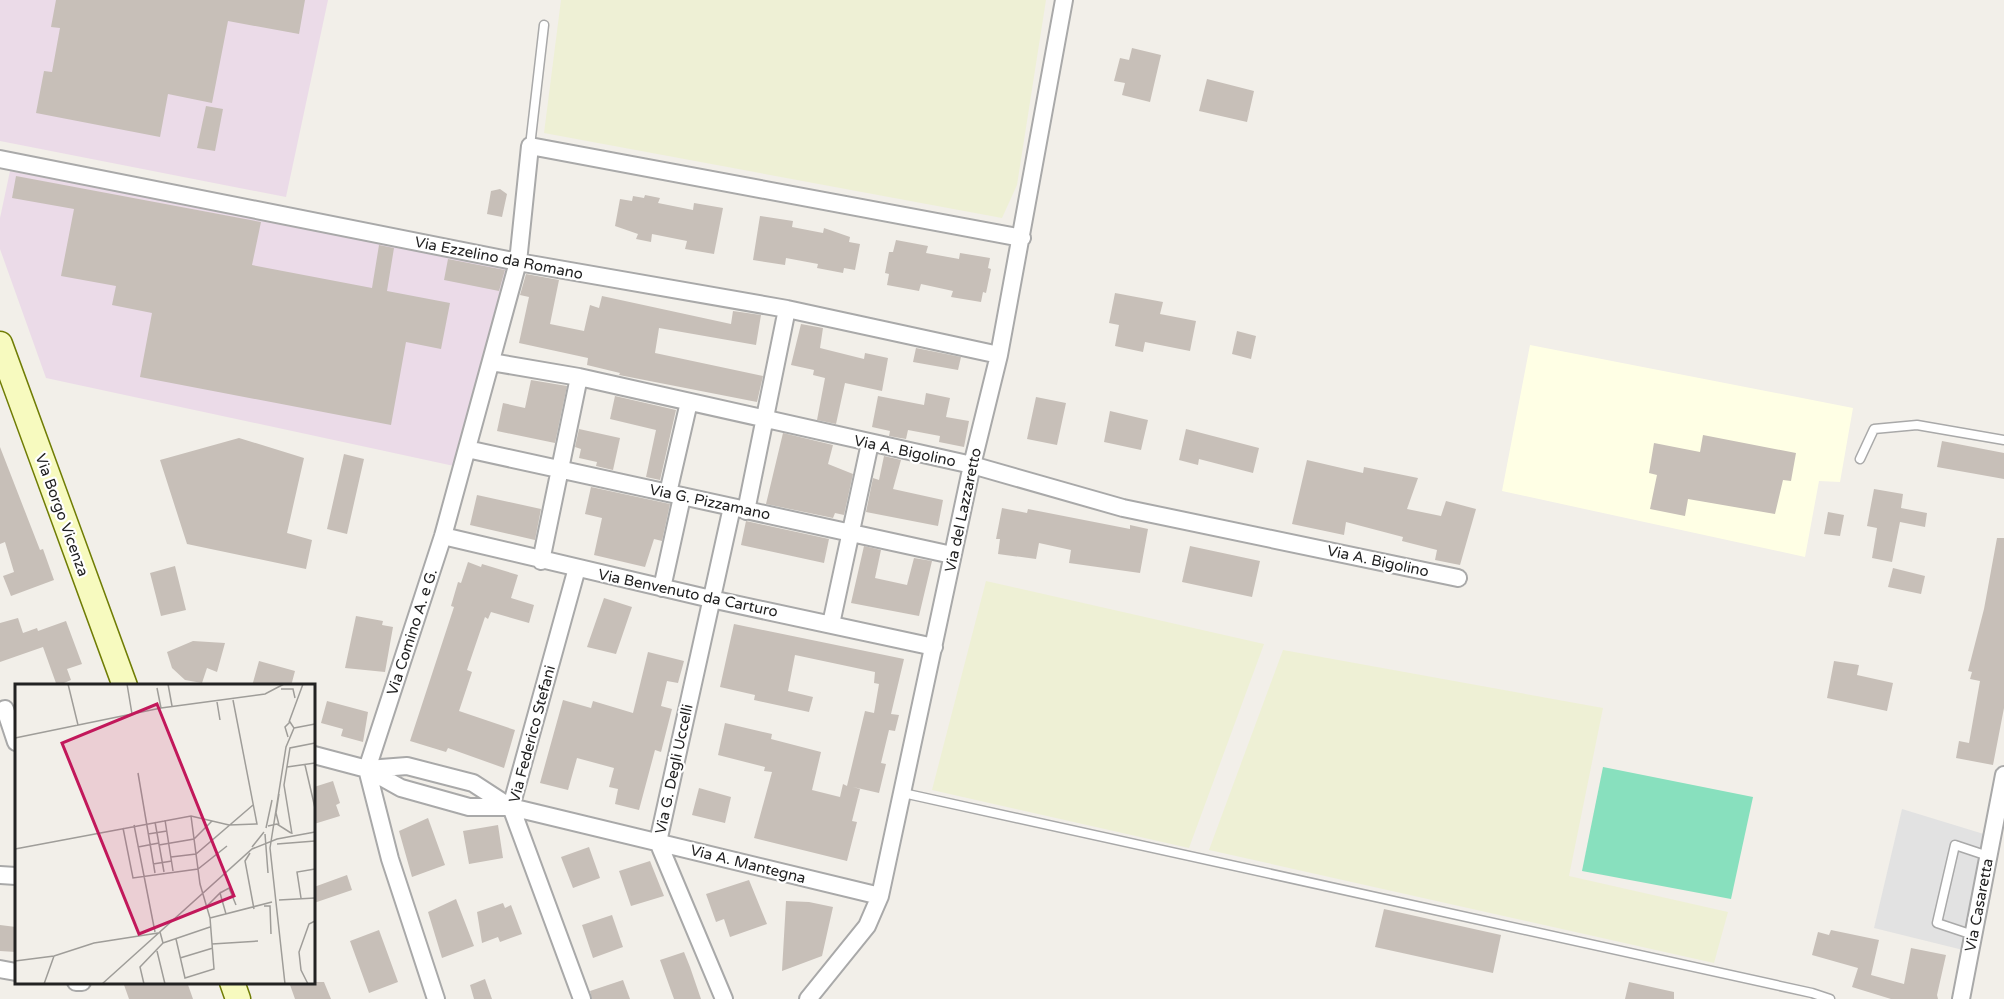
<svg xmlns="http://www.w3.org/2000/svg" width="2004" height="999" viewBox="0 0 2004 999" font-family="'Varela Round',sans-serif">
<rect width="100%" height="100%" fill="#f2efe9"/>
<!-- industrial -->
<path fill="#ebdbe8" d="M0 0H328L286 197 0 141Z
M10 171 507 266 454 466 46 378 0 249V218Z"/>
<!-- education -->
<path fill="#ffffe5" d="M1530 345 1853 408 1840 482 1819 481 1805 557 1502 491Z"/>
<!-- farmland -->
<path fill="#eef0d5" d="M561 0H1046L1017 185 1002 218 544 133Z
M986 581 1264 644 1189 848 932 790Z
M1283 650 1603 708 1569 876 1728 912 1714 963 1209 850Z"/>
<!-- pitch -->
<path fill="#88e0be" d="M1603 767 1753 797 1731 899 1582 871Z"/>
<!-- parking -->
<path fill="#e2e2e2" d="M1902 809 1987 835 1963 950 1874 928Z"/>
<!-- building -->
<path fill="#c7bfb8" d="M56 0H305L299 34 228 21 212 103 168 94 160 137 36 113 44 71 52 72 60 28 51 27Z
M1132 48 1161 55 1150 102 1122 95 1125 83 1114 81 1120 58 1129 60Z
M1207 79 1254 91 1247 122 1199 111Z
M206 106 223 109 215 151 197 148Z
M16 176 261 222 252 265 372 288 379 245 394 248 387 291 450 303 441 349 406 342 391 425 140 377 152 313 112 305 116 286 61 276 74 209 12 198Z
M500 189 507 194 502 217 487 214 491 191Z
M645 195 660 198 658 203 693 210 694 203 723 208 714 254 685 249 687 241 652 234 651 242 636 239 638 234 615 226 620 199 632 201 633 196 644 198Z
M760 216 793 221 792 227 823 233 824 228 850 237 849 242 860 244 855 270 844 268 843 273 817 268 818 264 786 258 785 265 753 260Z
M896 240 928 246 926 253 959 259 960 253 990 258 988 268 991 269 986 293 983 292 981 302 951 297 953 291 921 284 919 291 887 285 889 274 885 273 889 252H893Z
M448 259 505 270 499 291 444 280Z
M526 274 559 280 550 324 584 331 590 305 599 308 602 296 731 324 733 311 761 315 756 345 659 328 655 353 763 376 757 402 619 375 620 373 587 365 588 358 519 343 529 297 520 295Z
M1115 293 1163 302 1160 314 1196 321 1190 351 1145 342 1143 352 1115 346 1119 325 1109 323Z
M801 324 823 328 820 348 864 359 865 353 888 358 882 391 845 383 836 424 817 420 825 378 813 375 814 370 791 365Z
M1237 331 1256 336 1251 359 1232 354Z
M916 348 961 357 958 370 913 362Z
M531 380 567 386 555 443 497 431 503 403 525 408Z
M926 393 950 398 946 417 969 421 964 447 939 442 940 436 908 430 906 439 889 436 890 431 872 427 878 396 924 405Z
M615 396 676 410 660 480 646 477 656 430 610 419Z
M1036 397 1066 403 1057 445 1027 439Z
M1110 411 1148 420 1141 450 1104 442Z
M579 429 620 438 613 470 596 466 597 462 579 458 581 449 575 447Z
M1186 429 1259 448 1253 473 1199 459 1198 465 1179 460Z
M783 433 833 445 828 464 853 474 844 515 835 513 833 518 766 504Z
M1703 435 1796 453 1791 481 1783 480 1775 514 1688 499 1685 516 1650 509 1657 475 1649 473 1654 443 1700 452Z
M239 438 304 458 287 533 312 540 306 569 187 544 160 460Z
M1942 441 2004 453V479L1937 467Z
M0 447 40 550 43 549 54 580 11 596 3 576 14 572 5 542 0 544Z
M344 454 364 459 347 534 327 529Z
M884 456 901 460 893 489 943 500 938 526 866 512 873 478 879 480Z
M1307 460 1363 473 1364 467 1418 478 1407 509 1441 516 1446 501 1476 509 1460 565 1435 560 1437 550 1402 541 1403 537 1346 522 1344 535 1292 524Z
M591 487 670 504 662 541 654 539 645 567 594 555 602 518 585 514Z
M1874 489 1903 494 1901 508 1927 513 1925 527 1900 522 1892 562 1872 558 1877 528 1867 526Z
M477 495 541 509 535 540 470 525Z
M1002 508 1027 513 1028 509 1130 529V525L1148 529 1140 573 1069 563 1071 550 1039 543 1036 559 998 554 1000 539H996Z
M1828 512 1844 515 1840 536 1824 534Z
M746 521 829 539 824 563 741 545Z
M1997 538H2004V708L1993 765 1956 758 1959 741 1969 743 1980 681 1970 679 1972 672 1968 671 1984 609Z
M864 546 881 550 875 578 907 585 914 558 932 561 919 616 851 603Z
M1190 546 1260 561 1252 597 1182 582Z
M468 562 481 567 482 564 518 575 511 598 534 605 529 623 491 612 488 619 485 617 467 670 472 672 459 711 515 730 504 768 448 748 446 752 410 741 454 607 451 606 458 582 461 583Z
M175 566 186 610 161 616 150 573Z
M1893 568 1925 576 1921 594 1888 587Z
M604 598 632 607 616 654 587 647Z
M356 616 383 621 382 625 393 627 385 672 345 668Z
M18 618 23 633 37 628 38 631 66 621 82 664 67 669 71 680 57 686 43 647 0 662V623Z
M734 624 904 659 891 714 899 715 895 731 889 730 881 763 886 764 879 793 853 787 860 789 852 821 857 822 847 861 754 838 772 772 764 771 765 767 718 755 725 723 772 734 771 739 821 752 812 790 840 797 843 784 847 786 865 711 874 713 879 684 874 683 875 672 795 655 788 691 813 697 809 712 754 700 755 695 720 687Z
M193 641 225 643 217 672 207 668 202 683 185 680 172 668 167 652Z
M648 652 684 661 678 683 667 681 661 706 672 709 661 752 655 750 639 810 615 804 618 789 609 787 614 768 577 758 568 790 540 783 563 700 591 708 593 701 633 713Z
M259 661 295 671 291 686H252Z
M1834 661 1859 665 1857 675 1893 683 1887 711 1827 698Z
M327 701 368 712 363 742 341 736 343 729 321 723Z
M333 781 340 803 336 805 340 816 314 824V787Z
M699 788 731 797 725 823 692 815Z
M428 818 445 865 412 877 399 831Z
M498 825 503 858 469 864 463 831Z
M589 847 600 878 573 888 561 857Z
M650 861 664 896 631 906 619 871Z
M347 875 352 890 314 903V887Z
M749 880 767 924 730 937 724 919 716 922 706 894Z
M456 899 474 946 442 958 428 912Z
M786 901 809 902 833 907 822 956 782 971Z
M503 903 505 908 511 905 522 934 500 942 498 937 482 943 477 912Z
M1384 909 1501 935 1493 973 1375 947Z
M612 915 623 947 593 958 582 925Z
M0 925 16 927V952L0 951Z
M379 930 398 982 369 993 350 941Z
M1831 930 1879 940 1871 975 1904 984 1911 948 1946 955 1937 995 1938 999H1891L1852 987 1858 968 1812 955 1818 932 1829 935Z
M684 952 690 967 701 999H674L660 960Z
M485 979 492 999H474L470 985Z
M623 980 630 999H592L590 991Z
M123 982H187L193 999H129Z
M289 982H324L331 999H295Z
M1629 982 1674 992V999H1625Z"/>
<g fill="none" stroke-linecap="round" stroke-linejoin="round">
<!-- lane casing -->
<g stroke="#a9a9a9" stroke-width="11">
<path id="lane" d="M530 146 544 25
M1860 459 1874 429 1917 425 2004 440
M903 793 1812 993 1830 999
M1973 935 1937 923 1955 845 1988 856"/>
</g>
<!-- street casing -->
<g stroke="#a9a9a9" stroke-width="20">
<path id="street" d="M0 159 518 262 787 309 999 355
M491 362 579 377 972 465 1123 508 1458 578
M467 449 952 555
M668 493 689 402
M746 511 787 309
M443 536 711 599 934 647
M541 561 579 377
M577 568 511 807 582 999
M662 588 682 497
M831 624 870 443
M5 709 16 742
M314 755 367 769 401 788 469 807H511L880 896
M368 769 407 766 473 783 510 807
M0 875 16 876
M0 969 16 972
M76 982H82
M436 999 390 859 367 769 443 536 518 262 530 146 1022 238
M724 999 658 842 732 507
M808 999 867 926 880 896 972 465 999 355 1064 0
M1961 999 2004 775"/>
</g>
<!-- secondary casing -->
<g stroke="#707d05" stroke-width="27">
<path id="secondary" d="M0 344 125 686
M232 982 238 999"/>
</g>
<!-- lane -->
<use href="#lane" stroke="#fff" stroke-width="8"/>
<!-- street -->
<use href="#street" stroke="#fff" stroke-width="16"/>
<!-- secondary -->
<use href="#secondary" stroke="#f7fabf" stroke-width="24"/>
</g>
<g text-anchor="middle" stroke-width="4.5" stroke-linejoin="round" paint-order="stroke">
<!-- street labels -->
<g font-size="15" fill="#222" stroke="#fff">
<text transform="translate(499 258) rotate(11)" y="5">Via Ezzelino da Romano</text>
<text transform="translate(905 451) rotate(12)" y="5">Via A. Bigolino</text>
<text transform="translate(710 502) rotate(12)" y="5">Via G. Pizzamano</text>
<text transform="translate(963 510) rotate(-78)" y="5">Via del Lazzaretto</text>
<text transform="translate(62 515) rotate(70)" y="5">Via Borgo Vicenza</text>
<text transform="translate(1378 561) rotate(12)" y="5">Via A. Bigolino</text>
<text transform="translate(688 593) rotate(12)" y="5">Via Benvenuto da Carturo</text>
<text transform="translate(412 632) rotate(-72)" y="5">Via Comino A. e G.</text>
<text transform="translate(532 734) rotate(-75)" y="5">Via Federico Stefani</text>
<text transform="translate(674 769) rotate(-78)" y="5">Via G. Degli Uccelli</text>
<text transform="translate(748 864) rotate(14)" y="5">Via A. Mantegna</text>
<text transform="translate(1979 905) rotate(-79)" y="5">Via Casaretta</text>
</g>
</g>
<!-- overview -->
<g transform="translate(15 684)">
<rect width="300" height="300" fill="#f2efe9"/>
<path fill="none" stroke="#9f9d99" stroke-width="1.5" d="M53 0 63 41M112 0 117 30M153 0 157 22M142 4 146 24M266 5H278L280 14M202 18 205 36M274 38 288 0M279 44 300 40M0 54 146 24 250 10 269 0M290 81 300 124M272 83 300 79M123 89 140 189M150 136 158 187M140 138 149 188M119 141 140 248M264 141 261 129 264 110M253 142 262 140 276 149M108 144 118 194 183 185 212 162M251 144 257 116M133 150 152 147M250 150 253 189M277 150 269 101 275 64 300 59M262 160 300 157M144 161 179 155 197 137M123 163 144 159M237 163 249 148M0 165 176 132 214 141 242 140 218 16M235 169 230 177 239 225M156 173 181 170 238 121M138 180 157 177M205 209 214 204 221 221M286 214 282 188 300 185M264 216 300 214M192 222 205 209 211 230M249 222H255L256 250M195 234 257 218M145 248 148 259 195 243M161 255 170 294 199 285 195 234 185 200 176 132M197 260 243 257M142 267 150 300M165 274 198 264M0 277 39 272 79 259 143 249M29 300 39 272M87 300 237 165 262 155 300 148M129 300 125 283 148 259M270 300 255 164 271 63 279 44 275 38 270 43 273 53M293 300 286 286 284 268 294 240 300 237"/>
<path fill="#c2185b" fill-opacity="0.15" stroke="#c2185b" stroke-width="3" d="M142 20 219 212 124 250 47 59Z"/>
<rect width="300" height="300" fill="none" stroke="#222" stroke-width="3"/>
</g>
</svg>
